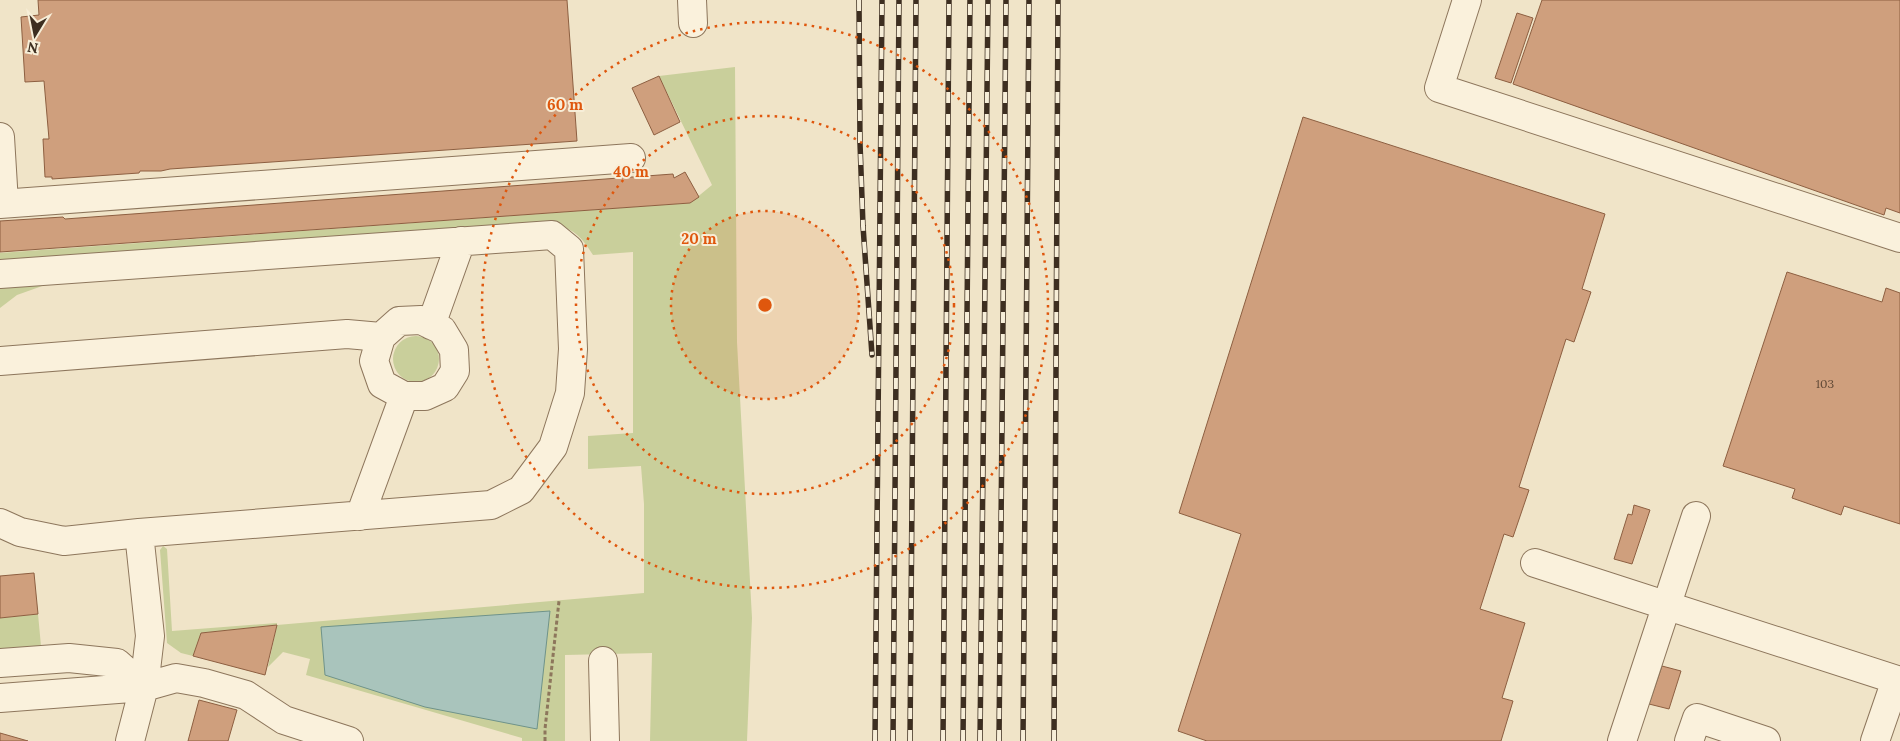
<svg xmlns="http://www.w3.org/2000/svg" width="1900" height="741" viewBox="0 0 1900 741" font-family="Lora,serif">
<rect width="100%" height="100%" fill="#f0e4c8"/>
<!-- green -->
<path fill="#c9cf9b" d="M735 67 737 342 752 618 747 741H650L652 653 565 655V741H522V738L306 675 310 659 283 652 268 667 277 625 201 633 193 656 181 653 167 643 160 550 163 546 167 549 172 631 277 623V625L644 593V504L641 466 588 469V436L633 433V252L593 255C583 239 575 229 556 225L0 267V253L690 203 712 185 659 76Z
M45 281V285L17 295 0 308V283Z
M393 359a23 23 0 1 1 46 0a23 23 0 1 1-46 0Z
M38 614 41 646 0 650V618Z"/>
<!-- water -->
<path fill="#a9c4bc" stroke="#6f938a" d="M550 611 537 729 425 707 325 675 321 627Z"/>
<!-- building -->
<path fill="#cf9f7d" stroke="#8d5f41" d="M38 0H567L577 141 170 169 161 171H140L139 173 52 179V177H45L43 139H49L44 81 25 82 21 17 39 15Z
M1542 0H1900V213L1886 208 1884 215 1513 84Z
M1517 13 1533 18 1511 83 1495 78Z
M659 76 680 122 654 135 632 88Z
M1303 117 1605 214 1582 289 1591 292 1574 342 1566 339 1519 487 1529 490 1513 537 1504 534 1480 609 1525 623 1502 698 1513 701 1501 741H1207L1178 731 1241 534 1179 513Z
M685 172 699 197 690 203 0 252V221L63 217 65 219 673 174 674 178Z
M1787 272 1882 302 1886 288 1900 293V524L1844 506 1841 515 1792 498 1795 489 1723 466Z
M1634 505 1650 510 1632 564 1614 559 1628 514 1632 515Z
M34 573 38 614 0 618V576Z
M277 625 265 675 193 656 201 633Z
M1662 666 1681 671 1669 709 1649 704Z
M199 700 237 710 228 741H188Z
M0 733 28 741H0Z"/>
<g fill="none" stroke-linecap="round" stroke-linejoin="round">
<!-- minor casing -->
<g stroke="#8d765c" stroke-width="30">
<path id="minor" d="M692 0 693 23
M1467 0 1439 88 1900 238
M0 137 4 203
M0 204 631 158
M0 274 552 235 569 249 573 349 570 393 553 447 521 490 491 505 139 533 64 541 20 532 0 523
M431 325 461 241
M0 361 347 334 381 337 399 321 421 320 442 330 454 350 455 371 445 387 425 396H404L382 384 374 361 381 337
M360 516 404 396
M1535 563 1900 681
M603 661 605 741
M0 663 69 658 117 663 144 687
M0 698 144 687 176 678 204 683 246 695 284 720 349 741
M130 741 144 687 150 636 139 533
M1622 741 1696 516
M1689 741 1697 718 1766 741
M1875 741 1896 680"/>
</g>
<!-- path -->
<path stroke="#8d765c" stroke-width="3" stroke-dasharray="4 2.5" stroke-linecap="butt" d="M545 741V729L559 601"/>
<!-- minor -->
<use href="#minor" stroke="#faf1dc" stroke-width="28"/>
<!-- rail casing -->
<g stroke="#3d2e20" stroke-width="5.5">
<path id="rail" d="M859 0 860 143 863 226 872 355
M875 741 882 0
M893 741 899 0
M910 741 916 0
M943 741 949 0
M963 741 970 0
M980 741 988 0
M999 741 1006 0
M1023 741 1029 0
M1054 741 1058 0"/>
</g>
<!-- rail -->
<use href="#rail" stroke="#f7eed8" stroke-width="4" stroke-dasharray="11" stroke-linecap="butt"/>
</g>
<!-- distance rings -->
<circle cx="765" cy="305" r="94" fill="#df570d" fill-opacity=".12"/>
<g fill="none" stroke="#df570d" stroke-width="2.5" stroke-dasharray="2.5 5">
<circle cx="765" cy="305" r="94"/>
<circle cx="765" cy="305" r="189"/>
<circle cx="765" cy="305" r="283"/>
</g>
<g text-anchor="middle" stroke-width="4" stroke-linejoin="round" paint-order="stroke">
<!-- number labels -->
<g font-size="12" fill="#624a37">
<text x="1825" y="388">103</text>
</g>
</g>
<circle cx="765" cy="305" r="8" fill="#df570d" stroke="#f7eed8" stroke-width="2.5"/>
<g font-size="15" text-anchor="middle" font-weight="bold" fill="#df570d" stroke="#f7eed8" stroke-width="4" stroke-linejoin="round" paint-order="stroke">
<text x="565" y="110">60 m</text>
<text x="631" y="177">40 m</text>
<text x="699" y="244">20 m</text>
</g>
<!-- north arrow -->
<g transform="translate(35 35) rotate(190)" stroke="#f7eed8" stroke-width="4" paint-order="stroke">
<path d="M0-4L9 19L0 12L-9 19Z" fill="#3d2e20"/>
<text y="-8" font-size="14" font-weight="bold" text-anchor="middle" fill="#3d2e20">N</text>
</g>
</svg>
